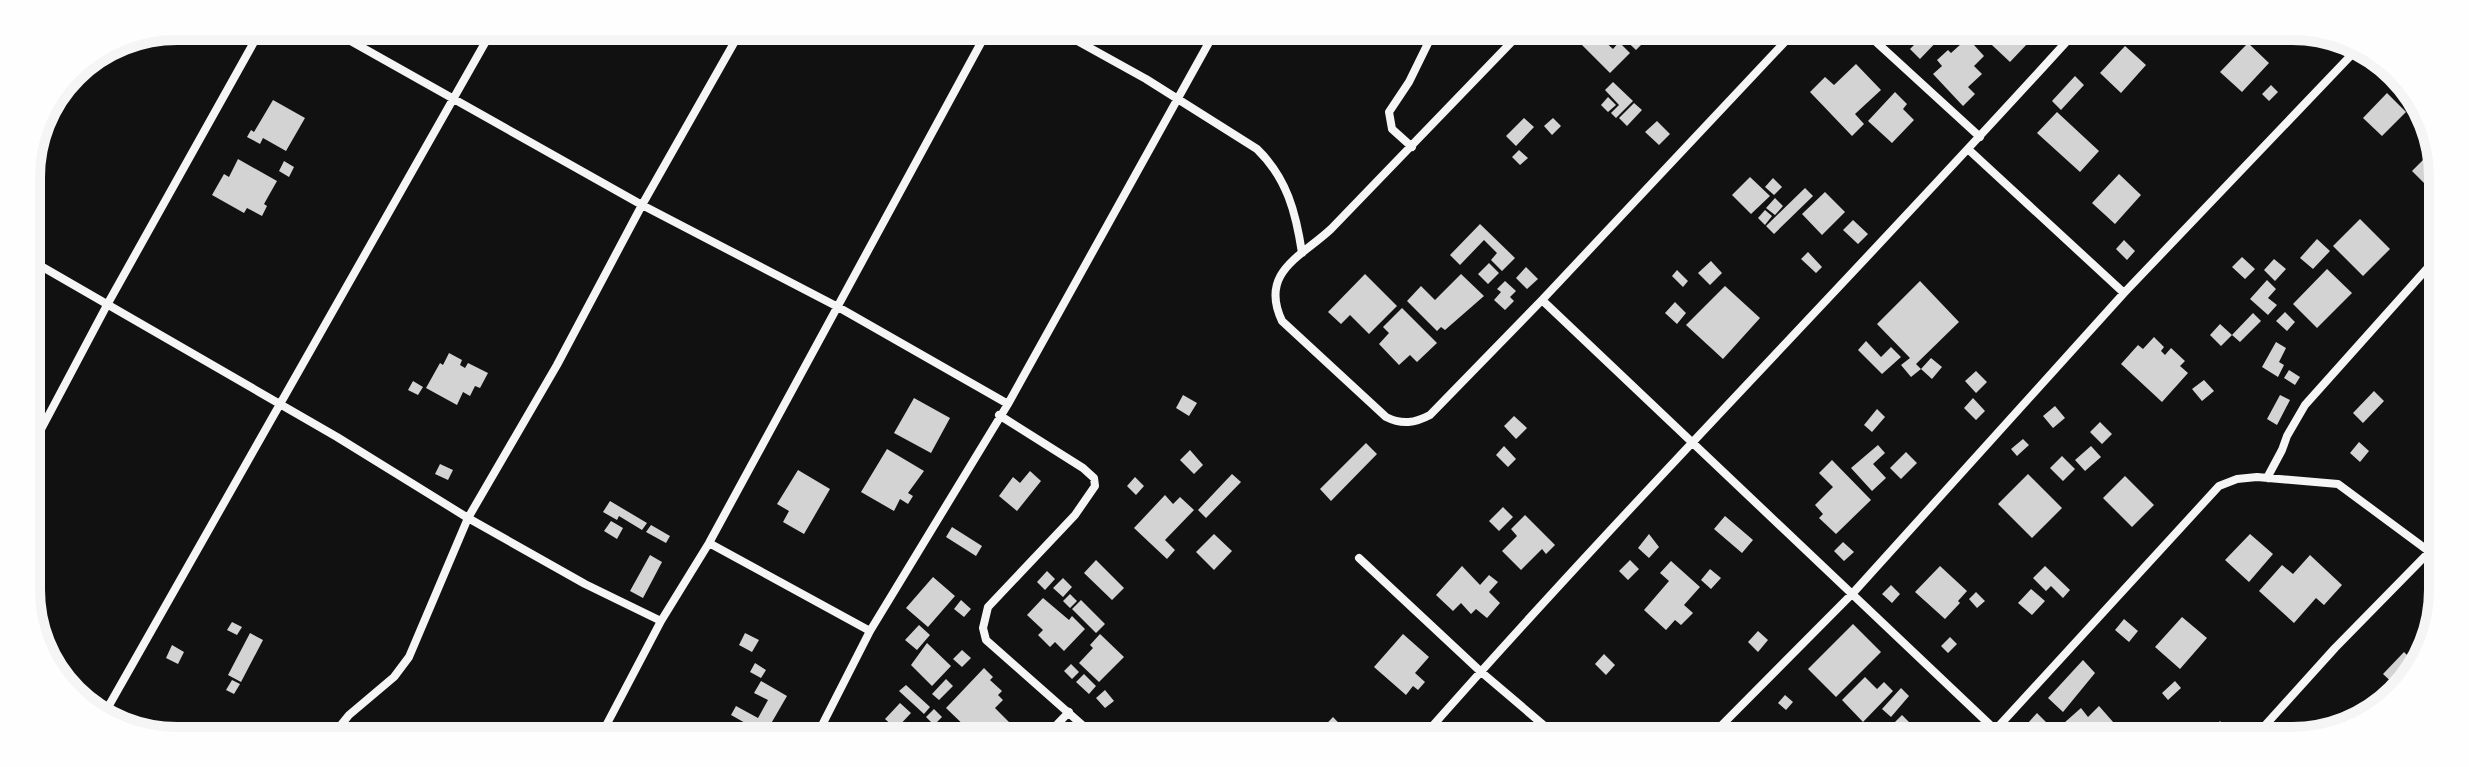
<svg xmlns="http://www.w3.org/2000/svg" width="2469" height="767" viewBox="0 0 2469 767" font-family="'PT Serif',serif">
<rect width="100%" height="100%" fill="#111"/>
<!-- building -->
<path fill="#d3d3d3" d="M1349 29H1380L1374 41Z
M1579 29H1611L1602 39 1613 49 1619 42 1630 53 1610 73 1581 44 1587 38Z
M1620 29H1649L1653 33 1636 50 1617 32Z
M1929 30H1936L1942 36 1920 59 1910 49Z
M1976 30H2015L2028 43 2010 62Z
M1971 35 1978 42 1974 45 1984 56 1974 66 1982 74 1968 87 1975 94 1963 106 1933 74 1942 66 1937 60 1948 50 1951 53Z
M2248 43 2269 63 2242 92 2220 72Z
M2125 46 2146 65 2121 93 2100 73Z
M1856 64 1881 90 1855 114 1864 124 1852 136 1810 92 1825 77 1834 85Z
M2075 76 2084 85 2061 110 2052 101Z
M1613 82 1633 101 1616 118 1611 113 1619 105 1605 90Z
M2271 85 2278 92 2269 101 2262 94Z
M1895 92 1907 104 1903 109 1914 120 1892 143 1868 121Z
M2387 93 2406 112 2382 136 2363 118Z
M1608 97 1616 105 1608 112 1601 105Z
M273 100 305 118 286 151 263 138 260 144 247 137 251 130 254 132Z
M1634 103 1642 110 1627 126 1619 118Z
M2057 112 2099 151 2080 172 2037 133Z
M1524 118 1534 127 1516 146 1506 136Z
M1553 118 1561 126 1552 135 1544 126Z
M1657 121 1670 134 1659 145 1645 132Z
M2437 146 2440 149V186L2433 192 2412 171Z
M1519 150 1528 158 1520 165 1512 157Z
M238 159 277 181 264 204 267 206 262 216 247 208 244 213 212 195 224 174 229 177Z
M284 161 294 167 289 177 279 171Z
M2119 174 2141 195 2115 224 2092 203Z
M1750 177 1770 196 1751 214 1732 195Z
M1773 178 1782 187 1774 195 1765 187Z
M1805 188 1813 196 1774 234 1766 226Z
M1825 192 1845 212 1822 235 1802 214Z
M1775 198 1783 206 1775 215 1766 208Z
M1765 210 1772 216 1765 225 1758 218Z
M2360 219 2390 249 2363 276 2333 246Z
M1853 220 1868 234 1858 244 1843 230Z
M1480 224 1515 258 1502 271 1491 260 1497 253 1484 240 1460 265 1450 255Z
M2317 239 2330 251 2313 269 2300 258Z
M2124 240 2135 251 2127 260 2116 249Z
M1808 252 1822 267 1816 273 1801 259Z
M2242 257 2255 269 2245 279 2232 267Z
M2274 259 2286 269 2275 281 2264 270Z
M1711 261 1722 273 1710 285 1698 273Z
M1489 263 1499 273 1488 284 1478 274Z
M1526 267 1538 279 1527 289 1516 278Z
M2327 269 2352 293 2317 328 2293 304Z
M1677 270 1688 281 1683 287 1672 276Z
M1365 274 1397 306 1369 334 1350 315 1341 324 1328 312Z
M1461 274 1484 296 1445 330 1441 327 1437 331 1407 301 1421 286 1435 300Z
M2267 280 2276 289 2268 298 2277 305 2268 315 2250 299Z
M1505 281 1516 291 1510 297 1514 301 1505 310 1494 300 1501 292 1497 289Z
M1920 281 1959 322 1916 364 1921 369 1911 377 1901 365 1910 358 1877 324Z
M1725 286 1760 318 1723 359 1686 325Z
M1675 302 1686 313 1677 324 1665 313Z
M1402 308 1437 343 1417 362 1410 355 1399 365 1379 344 1389 333 1383 327Z
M2285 312 2295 322 2287 331 2276 321Z
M2253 313 2261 321 2240 342 2232 335Z
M2220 324 2232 335 2221 346 2210 335Z
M2154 337 2164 347 2161 351 2165 355 2171 348 2185 361 2180 366 2188 373 2162 402 2121 364 2138 345 2143 349Z
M1866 341 1881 357 1891 347 1901 357 1882 374 1858 350Z
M2276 342 2286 348 2279 362 2284 365 2278 377 2262 367Z
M449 353 462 360 460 365 465 368 468 363 488 373 480 388 475 386 470 396 463 392 457 405 426 388 440 363 443 365Z
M1931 358 1942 367 1932 379 1921 369Z
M2289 370 2300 377 2295 385 2284 378Z
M1976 371 1987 382 1976 393 1965 381Z
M2204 380 2214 391 2202 401 2192 389Z
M413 381 423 387 418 395 408 390Z
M2374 391 2384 401 2363 423 2353 413Z
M1183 395 1197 403 1189 416 1176 408Z
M2280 395 2290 400 2277 425 2267 419Z
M914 398 950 418 931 453 894 433Z
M1973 398 1985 411 1976 420 1964 408Z
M2055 406 2065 418 2053 428 2043 416Z
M1877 409 1885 417 1872 432 1864 425Z
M1514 416 1527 428 1516 439 1504 426Z
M2100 422 2112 434 2102 444 2090 432Z
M2023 439 2029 445 2017 456 2011 449Z
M2359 442 2369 451 2360 462 2350 453Z
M1366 443 1377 454 1331 501 1320 489Z
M1878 445 1885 453 1873 464 1886 478 1872 491 1851 468Z
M1504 446 1516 459 1508 467 1496 455Z
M2091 446 2101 457 2085 471 2075 460Z
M887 449 924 471 908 493 913 496 908 504 900 499 894 511 861 492Z
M1190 450 1203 465 1194 474 1180 460Z
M1906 452 1917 463 1901 479 1890 468Z
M2062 456 2075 469 2063 481 2050 468Z
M1832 460 1871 500 1836 534 1819 518 1823 514 1815 505 1833 487 1819 473Z
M440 464 453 470 448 480 435 474Z
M798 470 830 489 804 534 783 522 789 511 777 504Z
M1030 471 1041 481 1017 511 999 496 1013 477 1020 483Z
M1232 474 1241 482 1206 518 1198 510Z
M2028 474 2062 508 2032 538 1998 504Z
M2125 476 2154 505 2132 527 2103 498Z
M1135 477 1144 486 1136 495 1127 486Z
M1165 495 1173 504 1180 497 1194 510 1165 540 1175 550 1167 559 1134 528Z
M610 501 647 523 642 530 619 516 617 520 603 512Z
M1503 507 1513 517 1499 531 1489 521Z
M1525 515 1555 545 1546 554 1542 549 1521 570 1502 551 1517 536 1511 529Z
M1725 516 1753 540 1742 553 1714 529Z
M611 521 623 528 617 539 604 531Z
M651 525 670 536 666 543 646 532Z
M952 527 982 546 976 556 946 537Z
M1214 534 1232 551 1214 570 1196 552Z
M1649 534 1659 547 1649 558 1638 548Z
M2250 534 2273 554 2249 582 2225 560Z
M1843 542 1854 552 1844 561 1834 551Z
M650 555 662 562 643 598 630 591Z
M2310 555 2342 585 2324 605 2316 598 2294 623 2259 591 2282 565 2293 574Z
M1096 560 1124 588 1112 600 1084 573Z
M1630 560 1639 569 1628 580 1619 571Z
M1671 561 1700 587 1684 605 1693 613 1681 625 1675 620 1666 630 1644 610 1669 581 1660 573Z
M1462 566 1480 585 1489 575 1498 582 1489 592 1500 603 1487 618 1476 609 1471 614 1461 603 1453 611 1436 595Z
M1940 566 1967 591 1958 601 1960 603 1945 619 1915 592Z
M2045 566 2070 590 2063 598 2051 586 2046 591 2033 578Z
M1710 569 1721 578 1711 589 1701 580Z
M1047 571 1055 579 1045 590 1037 582Z
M933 577 955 596 928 627 906 608Z
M1063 578 1072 587 1063 597 1053 588Z
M1891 585 1900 594 1892 603 1882 594Z
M2031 589 2045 601 2032 615 2018 603Z
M1976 592 1985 601 1977 608 1969 599Z
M1070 594 1077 601 1070 608 1063 601Z
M1043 598 1069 620 1072 616 1085 629 1064 651 1055 642 1050 647 1038 635 1043 630 1027 615Z
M961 600 971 609 964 617 954 609Z
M1081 600 1105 624 1096 633 1072 609Z
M2182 617 2207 638 2180 669 2155 647Z
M2124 619 2138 631 2129 642 2115 630Z
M232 622 242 627 237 635 227 630Z
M1853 624 1881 652 1836 697 1808 669Z
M919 625 930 635 917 650 905 640Z
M1758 631 1768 640 1758 652 1748 642Z
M250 633 263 640 241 682 228 675Z
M745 633 759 640 752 652 739 645Z
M1100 634 1124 657 1099 682 1079 663 1093 648 1090 645Z
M1403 634 1429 657 1415 673 1425 682 1418 690 1413 686 1406 695 1374 667Z
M1950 637 1957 644 1948 653 1941 646Z
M927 643 951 666 932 686 911 665Z
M172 645 184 652 178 664 166 658Z
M962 650 971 658 962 667 953 659Z
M2404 652 2415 663 2398 688 2383 674Z
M1604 654 1615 665 1606 675 1595 664Z
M2083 660 2095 673 2063 712 2048 698Z
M755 663 766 670 761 678 750 672Z
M1071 664 1079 672 1072 679 1064 671Z
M984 668 993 677 990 680 1002 691 998 695 1003 700 995 708 1009 722 995 736 981 723 972 733 946 708Z
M1084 674 1096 686 1089 694 1076 682Z
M1865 677 1877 689 1884 682 1893 691 1863 722 1842 700Z
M946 679 953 686 939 700 932 694Z
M232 680 240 684 234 694 226 690Z
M761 681 787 696 765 734 731 715 736 706 758 718 768 700 754 693Z
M2175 681 2181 688 2168 700 2162 693Z
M906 685 930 707 924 714 899 691Z
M1901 688 1909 696 1891 717 1882 709Z
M1105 690 1114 701 1105 708 1096 698Z
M1785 695 1793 702 1786 710 1778 703Z
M900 703 911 713 896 729 885 719Z
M2099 706 2121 731 2111 740H2064L2073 732 2064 723 2081 708 2088 717Z
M934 709 942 717 934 725 926 717Z
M2037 713 2047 723 2038 733 2028 723Z
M1902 715 1911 724 1899 736 1903 740H1881L1879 738Z
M1333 717 1354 739H1312Z
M2220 721 2230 733 2222 741H2216L2209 732Z
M1195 723 1211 738H1190L1185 734Z
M1275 724 1287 738H1270L1264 733Z
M2136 729 2147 740H2125Z"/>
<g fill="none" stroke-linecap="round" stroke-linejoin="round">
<!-- minor -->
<path stroke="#f5f5f5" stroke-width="8" d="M324 26 642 205 838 307 1008 404
M1054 28 1146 79 1257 149C1287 178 1296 213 1302 253
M1524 29 1331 229C1301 257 1259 272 1282 321L1386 417C1402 425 1415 423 1430 415L1542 300 1796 30
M1863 30 1980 137
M1412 147 1392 129 1389 112 1409 82 1435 29
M1969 150 2124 293
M27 258 337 437 468 518 585 584 661 621
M1542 300 2006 740
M999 415 1083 468 1094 478 1095 486 1075 515 988 607 983 628 986 640 1097 738
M28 454 107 305 263 26
M2267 478 2282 450 2287 436 2305 405 2440 254
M709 543 870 631
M1359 558 1480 671 1560 739
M68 692 146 736
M103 716 494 27
M332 736 349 715 394 677 409 657 468 518 557 365 642 205 743 27
M600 737 661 621 709 543 989 28
M816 737 870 631 1008 404 1217 28
M1044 738 1069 712
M1421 739C1634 497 1861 269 2077 30
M1708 739 1853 593 2124 293 2358 48
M1986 740 2219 486 2237 479 2257 477 2338 484 2438 558
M2251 741 2335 648 2438 543"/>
</g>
<!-- crop -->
<path d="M0 0H2469V767H0ZM177 40H2292A137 137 0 0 1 2429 177V590A137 137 0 0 1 2292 727H177A137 137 0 0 1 40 590V177A137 137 0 0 1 177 40Z" fill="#fefefe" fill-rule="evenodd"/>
<path fill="none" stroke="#f5f5f5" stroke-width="10" d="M177 40H2292A137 137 0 0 1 2429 177V590A137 137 0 0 1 2292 727H177A137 137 0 0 1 40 590V177A137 137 0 0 1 177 40Z"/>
</svg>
